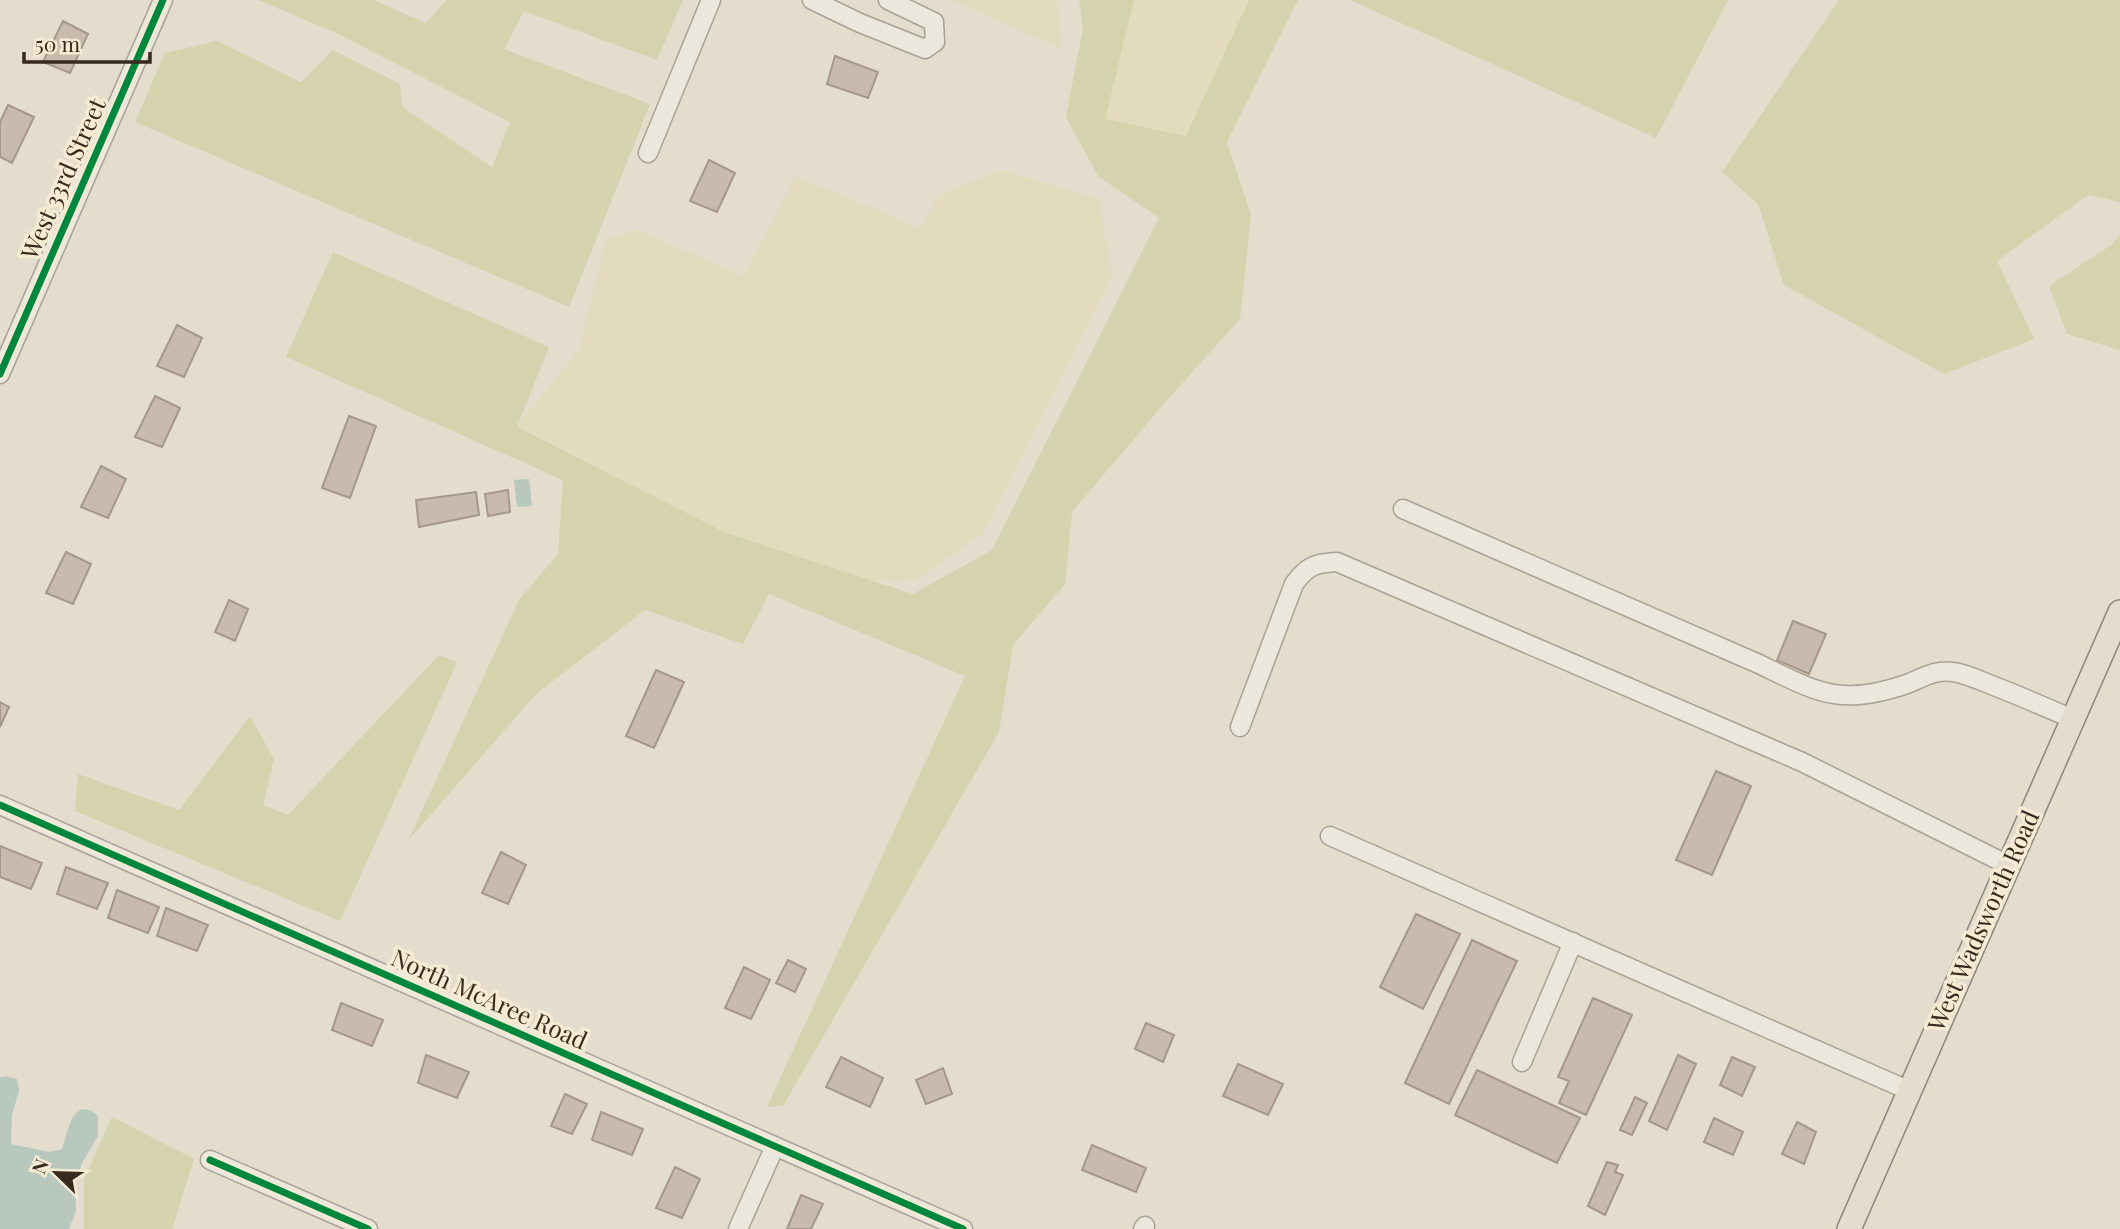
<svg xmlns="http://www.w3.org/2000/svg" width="2120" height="1229" viewBox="0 0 2120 1229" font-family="'Playfair Display',serif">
<rect width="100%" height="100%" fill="#e4dccc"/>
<!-- farmland -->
<path fill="#e3dbbd" d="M952 0H1057L1061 49Z
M1134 0H1249L1187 137 1105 119Z
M1001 170 1099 199 1112 278 985 531 918 579 874 581 724 532 517 426 579 349 606 239 638 230 743 276 796 176 920 228 939 195Z"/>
<!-- green -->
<path fill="#d4d3ae" d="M258 0H373L426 23 446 0H683L657 60 524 11 504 49 650 104 569 307 135 122 165 53 217 41 301 82 333 50 400 84 402 107 492 167 510 122 336 33Z
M1079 0H1134L1105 119 1186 136 1249 0H1298L1227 142 1251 215 1240 319 1168 399 1072 512 1065 584 1013 645 999 732 783 1106 767 1107 965 676 769 594 743 644 645 610 535 695 408 841 519 600 558 554 563 480 286 357 333 252 549 347 517 427 724 532 913 594 992 550 1159 218 1098 176 1066 117 1083 28Z
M1350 0H1728L1656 138Z
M1839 0H2120V202L2088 195 1997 261 2034 339 1944 374 1784 285 1758 204 1722 172Z
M2120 235V350L2067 334 2049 286 2111 245Z
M439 655 457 662 340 921 75 811 78 774 179 810 250 716 274 759 263 805 288 815Z
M112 1117 194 1159 172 1229H84V1179Z"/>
<!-- water -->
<path fill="#b8c8be" d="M529 479 532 506 517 507 514 480Z
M6 1076 17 1079 19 1091 12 1115 11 1144 49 1152 62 1149C68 1132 73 1094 98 1116V1136L82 1163 75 1184 76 1211 69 1229H0V1077Z"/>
<!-- building -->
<path fill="#c8baad" stroke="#a4988b" stroke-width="2" d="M63 21 88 34 70 73 43 62Z
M835 56 878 72 868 98 827 84Z
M8 105 34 117 12 163 0 157V122Z
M709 160 735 173 717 212 690 201Z
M177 325 202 338 184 377 157 366Z
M155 396 180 408 162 447 135 437Z
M349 416 376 426 350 498 322 488Z
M101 466 126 479 108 518 81 507Z
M508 490 510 512 488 516 485 494Z
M476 492 479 515 419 527 416 500Z
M66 552 91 564 73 604 46 593Z
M229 600 248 609 235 641 215 632Z
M1793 621 1826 634 1809 674 1777 660Z
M656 670 684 682 654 748 626 736Z
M0 702 9 707 0 727Z
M1716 771 1751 786 1712 875 1676 860Z
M0 846 42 863 31 889 0 877Z
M501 852 526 865 508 904 482 893Z
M66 867 108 883 97 909 57 894Z
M117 890 159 907 148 933 108 918Z
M166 908 208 925 197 951 157 936Z
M1416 914 1460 934 1423 1009 1380 987Z
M1472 940 1517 961 1449 1104 1405 1083Z
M788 960 806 969 795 992 776 983Z
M744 967 770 980 751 1019 725 1008Z
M1593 998 1632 1015 1586 1115 1559 1103 1569 1081 1558 1077Z
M341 1003 383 1020 372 1046 332 1030Z
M1146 1023 1174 1035 1163 1062 1135 1049Z
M426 1055 469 1072 457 1098 418 1083Z
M1678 1055 1696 1064 1667 1130 1649 1121Z
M841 1057 883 1078 870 1107 826 1087Z
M1732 1057 1755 1067 1742 1096 1720 1085Z
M1238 1064 1283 1084 1268 1115 1223 1096Z
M943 1068 952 1094 926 1104 916 1080Z
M1477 1070 1580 1118 1557 1163 1455 1115Z
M565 1094 587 1104 572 1134 551 1126Z
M1635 1097 1647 1103 1632 1135 1620 1130Z
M601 1112 643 1129 632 1155 592 1140Z
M1714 1118 1743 1132 1733 1155 1704 1142Z
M1797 1122 1816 1132 1804 1164 1782 1154Z
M1092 1145 1146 1168 1136 1192 1082 1170Z
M1607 1162 1618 1165 1615 1172 1623 1175 1605 1215 1588 1206Z
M675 1167 700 1179 682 1218 656 1208Z
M801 1195 823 1204 811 1229H787Z"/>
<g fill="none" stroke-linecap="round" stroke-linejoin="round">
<!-- minor casing -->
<g stroke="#a9a195" stroke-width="21">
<path id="minor" d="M812 0 860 23 925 49 935 42 934 22 888 0
M648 153 711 0
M0 374 163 0
M1403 509 1759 664C1819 693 1840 707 1907 684 1922 678 1936 669 1953 672 1967 674 1981 681 1994 686 2020 696 2047 708 2073 719
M1240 727 1294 584C1307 566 1315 563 1337 562L1802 762 2008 865
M0 805 963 1229
M1330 836 1910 1091
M1522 1062 1573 942
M210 1160 368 1229
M738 1229 775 1146
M1143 1229 1145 1226"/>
</g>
<!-- major casing -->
<g stroke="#8e877c" stroke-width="26">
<path id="major" d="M1849 1229 2120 612"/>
</g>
<!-- minor -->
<use href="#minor" stroke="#ece7dd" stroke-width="18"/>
<!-- major -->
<use href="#major" stroke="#e3dccf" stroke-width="23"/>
<!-- cycleway casing -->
<g stroke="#f5ead2" stroke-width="11">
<path id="cycleway" d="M0 374 163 0
M0 805 963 1229
M210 1160 368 1229"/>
</g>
<!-- cycleway -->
<use href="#cycleway" stroke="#00873e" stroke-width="7"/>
</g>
<g text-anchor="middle" stroke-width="7" stroke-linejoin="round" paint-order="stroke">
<!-- street labels -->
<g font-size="24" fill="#372a1e" stroke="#f5ead2">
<text transform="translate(64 179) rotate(-66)" y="8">West 33rd Street</text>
<text transform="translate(1984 921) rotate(-66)" y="8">West Wadsworth Road</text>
<text transform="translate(489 1000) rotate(24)" y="8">North McAree Road</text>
</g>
</g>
<!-- north arrow -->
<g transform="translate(56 1173) rotate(293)" stroke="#f5ead2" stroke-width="5" paint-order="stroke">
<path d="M0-5L12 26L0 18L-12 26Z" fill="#372a1e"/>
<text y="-10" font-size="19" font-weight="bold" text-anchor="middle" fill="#372a1e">N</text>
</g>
<!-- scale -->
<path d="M24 52v10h126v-10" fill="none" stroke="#372a1e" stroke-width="3.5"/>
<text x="35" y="52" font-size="21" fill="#372a1e" stroke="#f5ead2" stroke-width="5" paint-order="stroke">50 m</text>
</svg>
